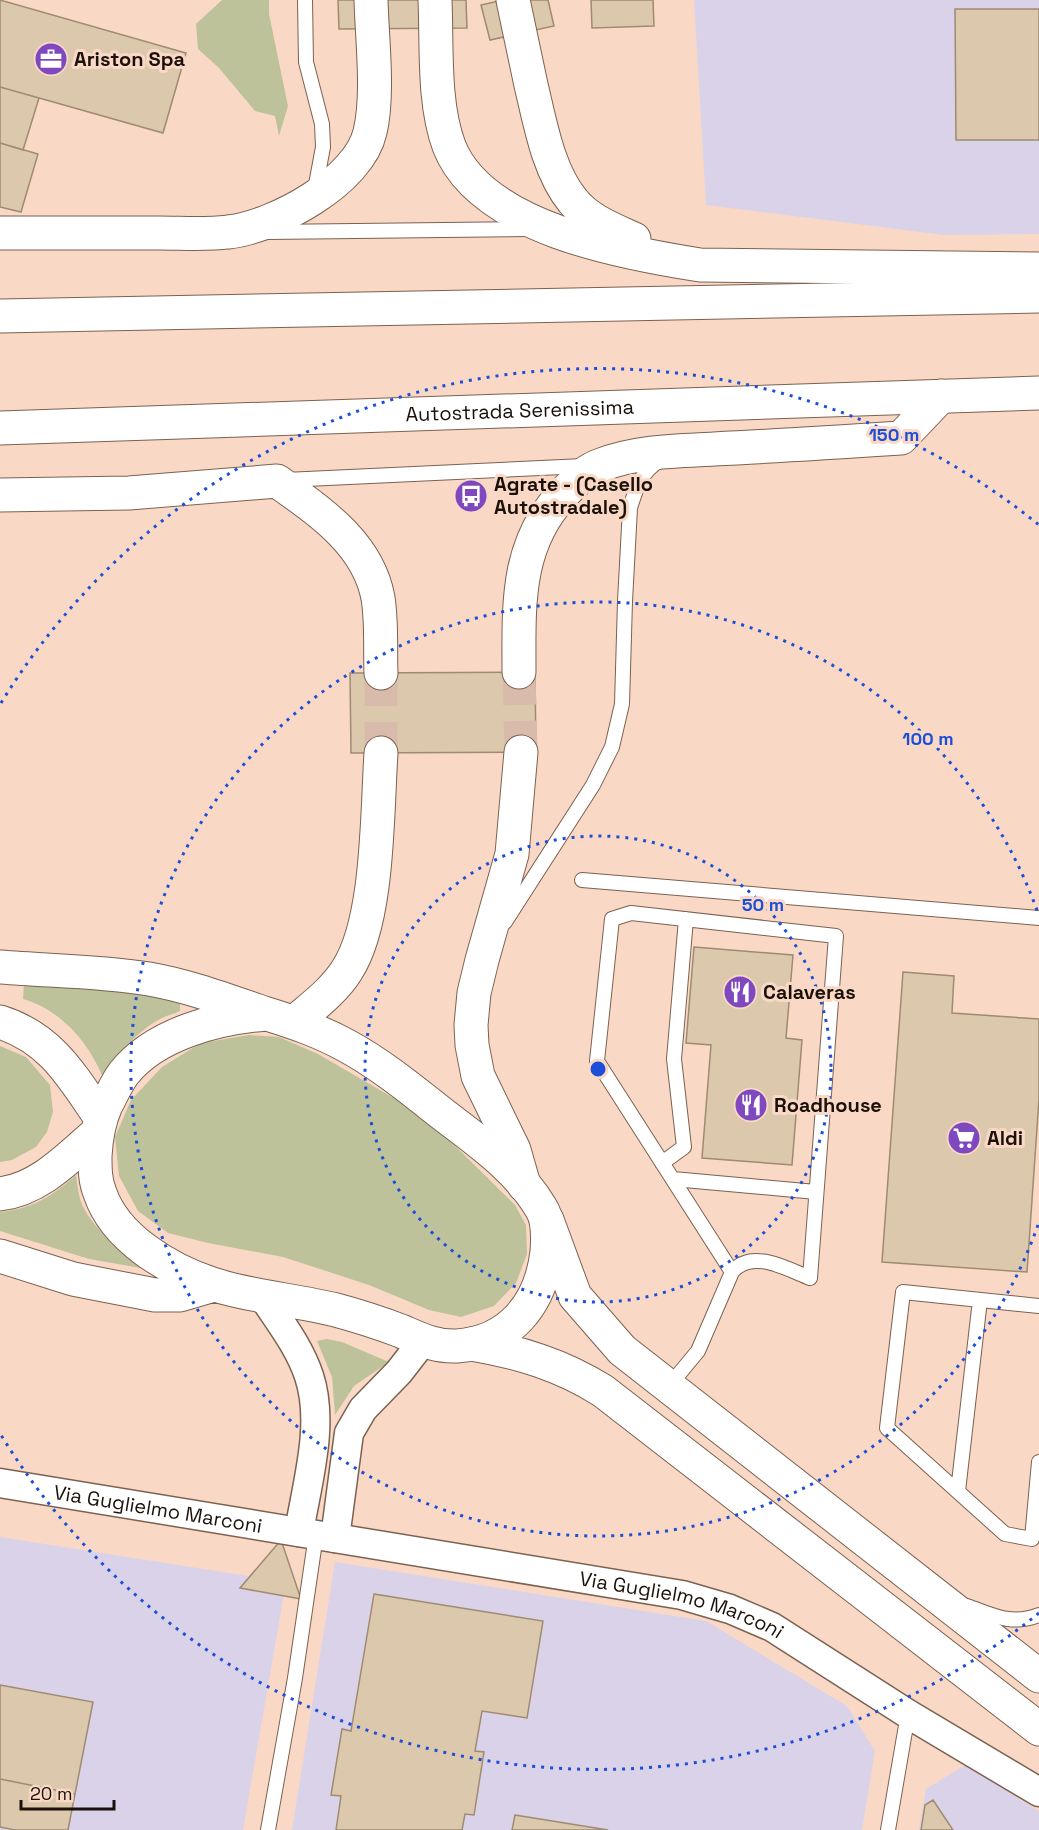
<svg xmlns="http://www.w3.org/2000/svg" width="1039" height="1830" viewBox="0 0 1039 1830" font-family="'Space Grotesk',sans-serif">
<rect width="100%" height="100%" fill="#f9d9c6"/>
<!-- industrial -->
<path fill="#dad2e8" d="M694 0H1039V234L944 235 706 205Z
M0 1537 286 1582 243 1830H0Z
M335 1562 706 1621 847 1706 875 1751 862 1830H292Z
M965 1765 1039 1811V1830H919L926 1789Z"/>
<!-- green -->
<path fill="#bec29a" d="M222 0H269V14L288 106 279 136 275 116 255 111 219 68 198 49 196 24Z
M24 982 124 989 180 1002V1011C174 1014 168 1015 162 1018 138 1030 118 1054 102 1075 87 1041 61 1010 23 999Z
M249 1035 279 1037 318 1054 404 1104 443 1134 515 1205 526 1225 527 1254 516 1283 494 1306 461 1317 429 1310 369 1285 283 1257 208 1243 168 1233 138 1211 119 1176 115 1137 131 1100 162 1067 201 1043Z
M0 1046 26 1057 50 1085 53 1112 47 1132 36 1147 12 1160 0 1162Z
M76 1175C77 1182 78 1191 80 1199 90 1229 122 1249 146 1269L89 1259 0 1231V1212C34 1208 51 1197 76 1175Z
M327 1339 342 1342 389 1362 354 1386 335 1415 332 1377 317 1341Z"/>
<!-- building -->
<path fill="#dcc8ac" stroke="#9e8b71" stroke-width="1.5" d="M0 0 186 53 163 133 0 87Z
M338 0H466L467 28 339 29Z
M503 0H548L554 26 490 40 481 5Z
M591 0H653L654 26 592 28Z
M955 9H1039V140H956Z
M0 87 39 98 23 150 0 143Z
M0 143 38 154 21 212 0 207Z
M535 672 536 752 351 753 350 673Z
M694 947 793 955 786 1038 802 1040 792 1165 702 1158 711 1045 686 1043Z
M903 972 954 976 952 1013 1039 1019V1099L1027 1272 882 1262Z
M281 1540 301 1599 240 1588Z
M374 1594 543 1621 527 1718 482 1711 475 1751 484 1752 474 1815 465 1814 462 1830H336L341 1796 331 1795 342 1729 351 1731Z
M0 1685 93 1702 75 1794 0 1779Z
M0 1779 75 1794 68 1830H15L0 1827Z
M933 1800 953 1830H921L925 1805Z
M515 1815 608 1830H512Z"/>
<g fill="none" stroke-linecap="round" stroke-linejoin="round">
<!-- highway-tunnel -->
<path stroke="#d8bbaa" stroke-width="33" stroke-dasharray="33 16" stroke-linecap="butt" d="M519 672 521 752
M381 673V753"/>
<!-- lane casing -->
<g stroke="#7c6150" stroke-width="16">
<path id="lane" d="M305 0 306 62 322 124 323 147 315 190
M267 232 530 229
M285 480 584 466
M582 880 1039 918
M505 922 593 785 612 747 622 704 625 601 630 508C636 488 642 470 661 460
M662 1163 684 1147 674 1059 686 919
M673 1179 816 1192
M1039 1306 903 1292 887 1428 1005 1534 1032 1539 1039 1462
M669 1386 698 1351 732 1272C752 1248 787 1269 810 1278L836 936 631 913 612 919 597 1061 732 1272
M958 1491 980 1300
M967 1606C993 1615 1011 1626 1039 1615
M268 1830 295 1678 316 1535
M888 1830 908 1714"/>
</g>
<!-- street casing -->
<g stroke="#7c6150" stroke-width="31">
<g id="street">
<path d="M262 1295C279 1321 299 1346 309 1376 325 1424 307 1483 299 1532"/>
<path id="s1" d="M0 1483 682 1595 730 1609 772 1627 908 1714 1039 1792"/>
<path d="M335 1538 349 1433 363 1409 399 1372 423 1341"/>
</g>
</g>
<!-- secondary casing -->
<g stroke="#7c6150" stroke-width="35">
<path id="secondary" d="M547 1220 575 1296 622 1350 1039 1676
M471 1344C519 1352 562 1365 603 1391L1039 1729"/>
</g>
<!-- primary casing -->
<g stroke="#7c6150" stroke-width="35">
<path id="primary" d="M0 967C49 971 100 971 149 979 189 986 226 1000 264 1013 293 1022 320 1031 347 1046 382 1065 413 1091 445 1116 479 1142 519 1170 541 1208 549 1220 548 1238 547 1252 541 1303 511 1342 457 1346 435 1347 420 1339 401 1331 380 1323 358 1316 336 1310 296 1300 252 1297 212 1284 169 1270 115 1238 100 1193 95 1181 95 1169 95 1156 96 1138 99 1121 106 1105 112 1094 117 1082 124 1073 156 1033 218 1018 266 1014
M0 1022C51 1038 72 1076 100 1117
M0 1194C40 1189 69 1157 98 1132
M0 1256 73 1279 155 1295H180L214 1285"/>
</g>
<!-- highway casing -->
<g stroke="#7c6150" stroke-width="35">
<g id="highway">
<path d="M435 0C437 46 433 103 449 146 481 228 623 253 700 265L1039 269"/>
<path d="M513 0C519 28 525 57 531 85 540 122 548 171 573 201 588 220 612 229 634 239"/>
<path d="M0 233C53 233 106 233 159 233 182 233 205 235 228 232 275 227 359 181 370 132 379 95 372 39 371 0"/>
<path d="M0 316 1039 296"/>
<path id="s2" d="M0 428 1039 393"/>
<path d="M0 495 129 493 277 481C319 511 368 543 378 598 382 622 380 648 381 673"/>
<path d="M519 672C519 605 515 544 565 492 576 481 586 470 601 465 637 451 676 451 714 449 777 446 839 442 901 438L941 396"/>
<path d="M521 752 512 854 482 960 474 993 471 1025 472 1045 478 1076 514 1150 524 1185"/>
<path d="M295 1022C313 1006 334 991 347 970 379 921 377 812 381 753"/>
</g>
</g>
<!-- lane -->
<use href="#lane" stroke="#fff" stroke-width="14"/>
<!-- street -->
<use href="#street" stroke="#fff" stroke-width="28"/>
<!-- secondary -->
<use href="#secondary" stroke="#fff" stroke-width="33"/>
<!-- primary -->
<use href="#primary" stroke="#fff" stroke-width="33"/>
<!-- highway -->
<use href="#highway" stroke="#fff" stroke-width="33"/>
</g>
<!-- distance rings -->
<g fill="none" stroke="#1d4ed8" stroke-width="3" stroke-dasharray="3 6">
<circle cx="598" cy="1069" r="233"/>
<path d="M1038 1225A467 467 0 1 1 1038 913"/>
<path d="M1039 1613A700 700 0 0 1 1 1435M1 703A700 700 0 0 1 1039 525"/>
</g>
<!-- icons -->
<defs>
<g id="office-disc" transform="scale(1.725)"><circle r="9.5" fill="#8048bf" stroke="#f9d9c6"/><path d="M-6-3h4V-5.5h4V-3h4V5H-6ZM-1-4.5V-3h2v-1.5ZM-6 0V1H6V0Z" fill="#fff"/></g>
<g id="bus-disc" transform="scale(1.725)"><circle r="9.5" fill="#8048bf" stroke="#f9d9c6"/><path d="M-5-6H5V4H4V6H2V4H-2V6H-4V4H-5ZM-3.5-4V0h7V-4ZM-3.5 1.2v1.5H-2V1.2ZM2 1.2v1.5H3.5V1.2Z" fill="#fff"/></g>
<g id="restaurant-disc" transform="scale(1.725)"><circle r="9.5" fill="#8048bf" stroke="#f9d9c6"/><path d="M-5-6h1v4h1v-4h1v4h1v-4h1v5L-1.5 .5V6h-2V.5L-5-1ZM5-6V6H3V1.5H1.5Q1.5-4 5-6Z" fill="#fff"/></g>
<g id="supermarket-disc" transform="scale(1.725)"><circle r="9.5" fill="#8048bf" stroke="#f9d9c6"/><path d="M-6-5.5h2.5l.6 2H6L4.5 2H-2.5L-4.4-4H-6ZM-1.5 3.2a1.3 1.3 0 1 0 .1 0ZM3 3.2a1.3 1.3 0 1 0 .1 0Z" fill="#fff"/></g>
</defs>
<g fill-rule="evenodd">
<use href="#office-disc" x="51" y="59"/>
<use href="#bus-disc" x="471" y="496"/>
<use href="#restaurant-disc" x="740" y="992"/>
<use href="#restaurant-disc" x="751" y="1105"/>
<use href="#supermarket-disc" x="964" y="1138"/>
</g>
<g text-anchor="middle" stroke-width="6" stroke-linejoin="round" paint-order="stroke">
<!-- poi labels -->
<g font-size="20" font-weight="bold" fill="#1b110a" stroke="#f9d9c6" text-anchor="start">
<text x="74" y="66">Ariston Spa</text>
<text x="494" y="491">Agrate - (Casello<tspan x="494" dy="23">Autostradale)</tspan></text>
<text x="763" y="999">Calaveras</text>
<text x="774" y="1112">Roadhouse</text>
<text x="987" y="1145">Aldi</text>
</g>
<!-- street labels -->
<g font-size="20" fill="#1b110a" stroke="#f9d9c6">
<text dy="7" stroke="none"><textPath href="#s2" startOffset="520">Autostrada Serenissima</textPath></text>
<text dy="7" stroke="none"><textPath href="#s1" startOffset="160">Via Guglielmo Marconi</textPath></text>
<text dy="7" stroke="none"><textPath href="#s1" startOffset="693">Via Guglielmo Marconi</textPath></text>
</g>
</g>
<circle cx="598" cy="1069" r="9" fill="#1d4ed8" stroke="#f9d9c6" stroke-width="3"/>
<g font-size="18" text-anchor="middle" font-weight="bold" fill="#1d4ed8" stroke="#f9d9c6" stroke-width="6" stroke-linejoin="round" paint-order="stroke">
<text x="894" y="441">150 m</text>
<text x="928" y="745">100 m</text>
<text x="763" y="911">50 m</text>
</g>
<!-- scale -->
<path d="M21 1800v9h93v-9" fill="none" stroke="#1b110a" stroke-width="3"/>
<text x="30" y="1800" font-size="18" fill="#1b110a" stroke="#f9d9c6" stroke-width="4.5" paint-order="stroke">20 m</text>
</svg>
